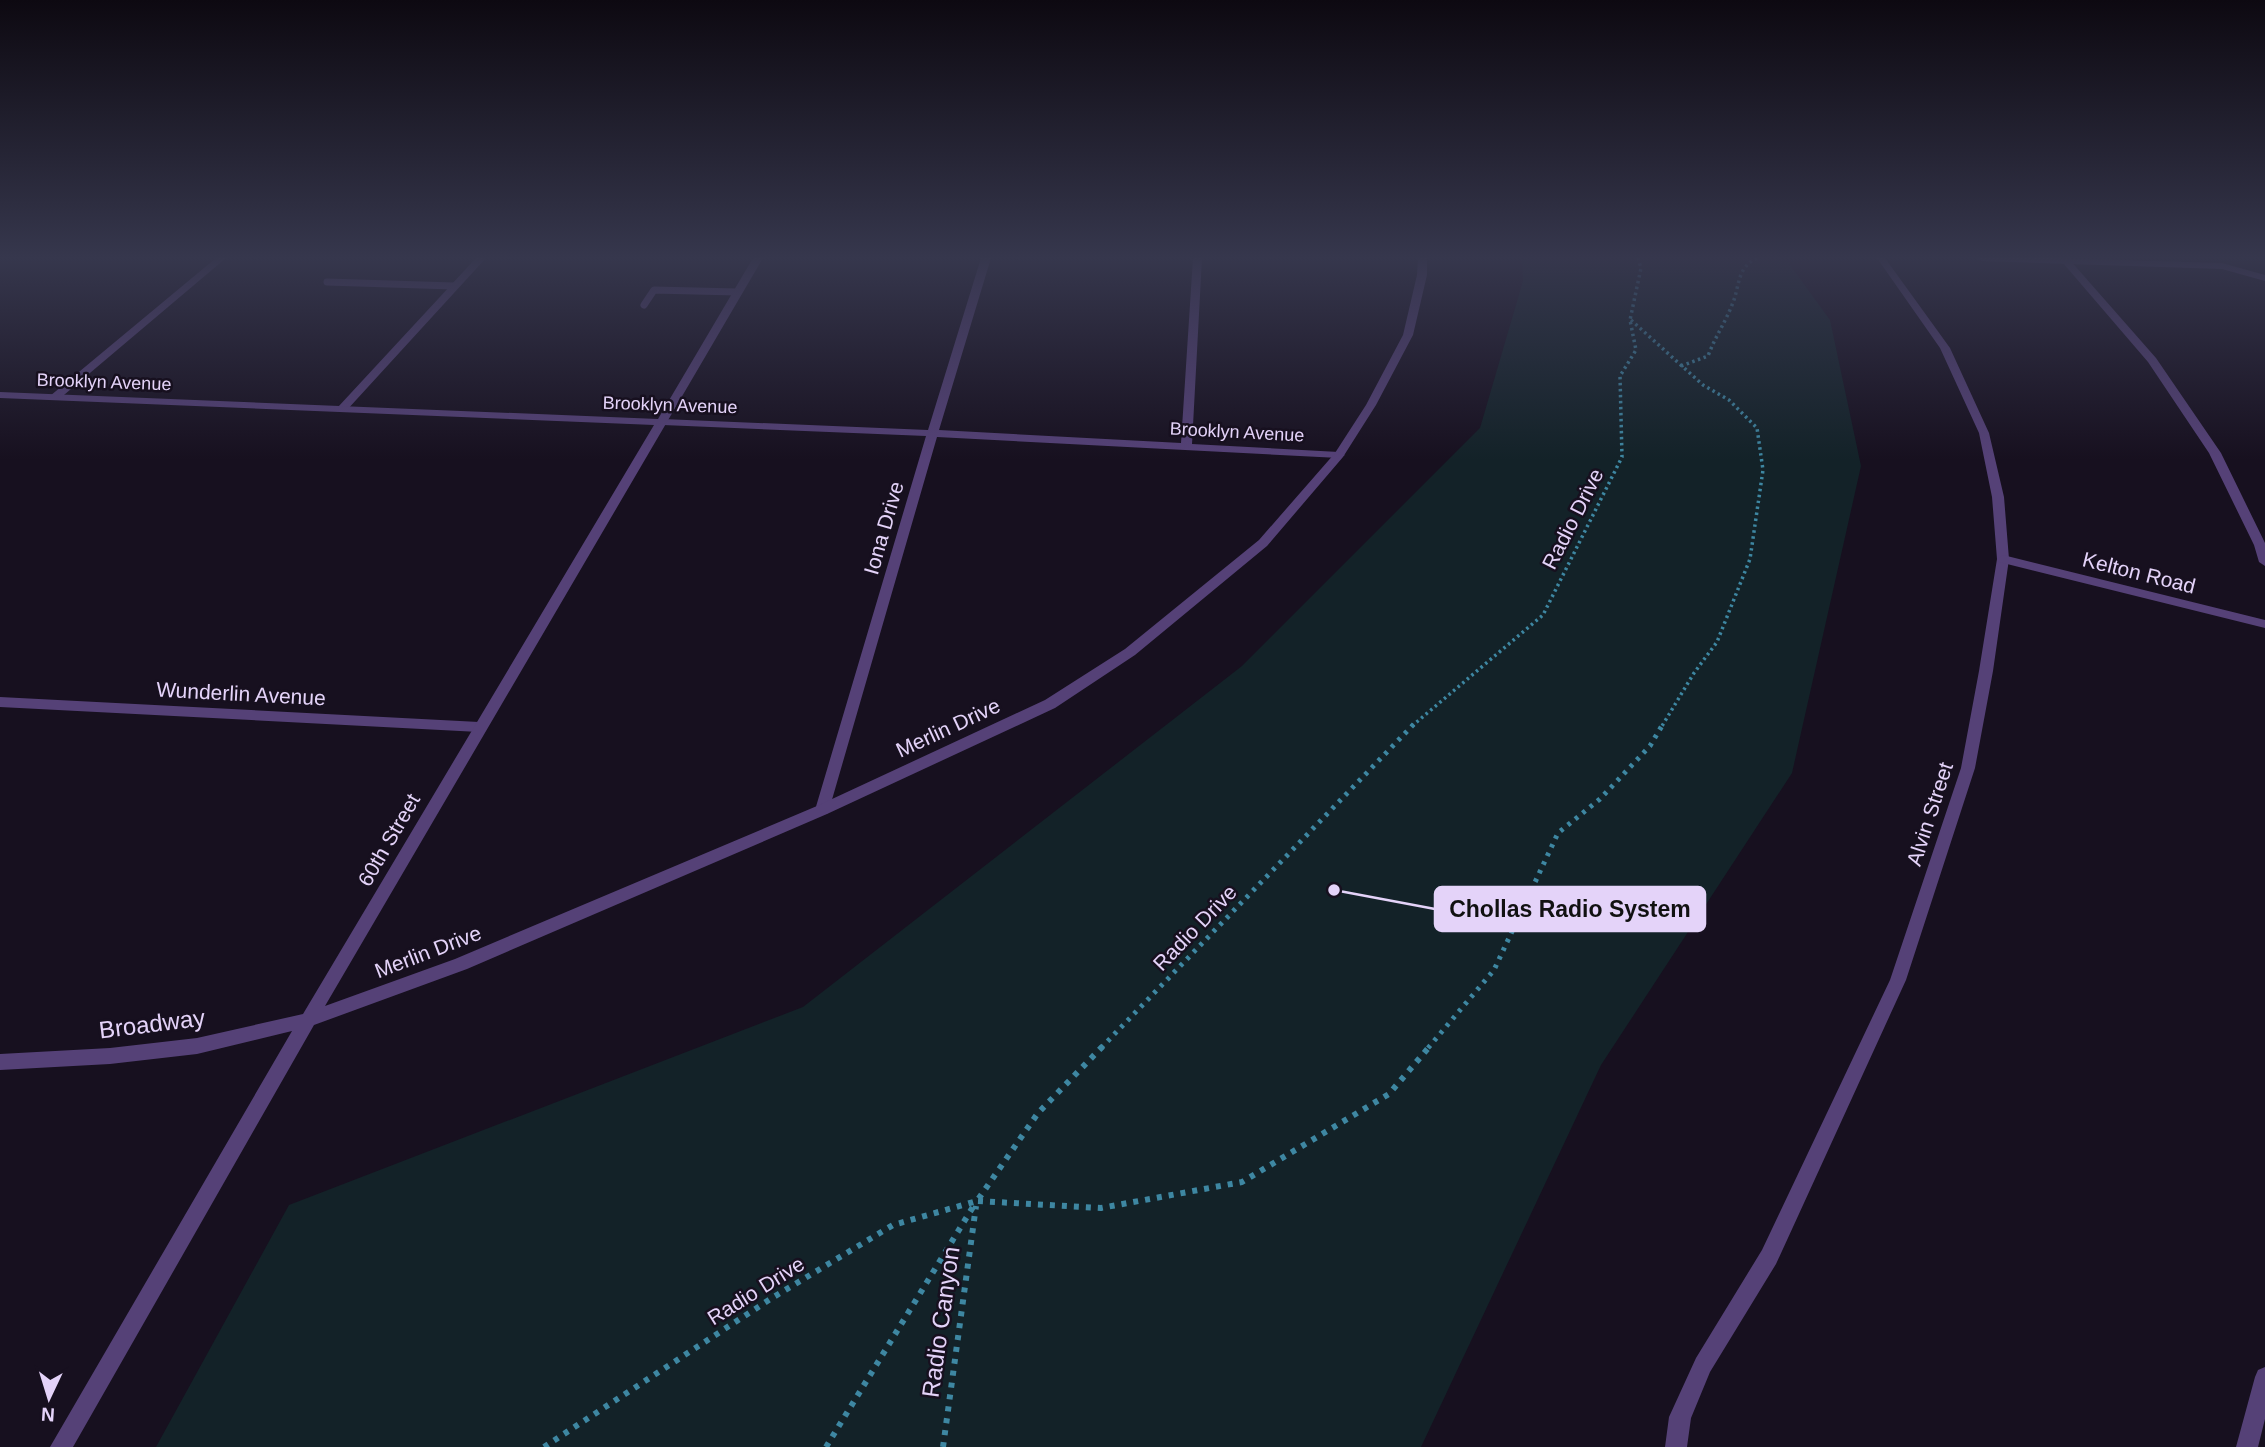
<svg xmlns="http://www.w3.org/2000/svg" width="2265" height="1447" viewBox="0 0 2265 1447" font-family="Arial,sans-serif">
<rect width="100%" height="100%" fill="#17101f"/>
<!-- green -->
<path fill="#132228" d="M1522 258H1785L1830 320 1861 466 1792 773 1601 1065 1421 1447H156L289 1205 803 1007 1242 666 1480 428 1523 281Z"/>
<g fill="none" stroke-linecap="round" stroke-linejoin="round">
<!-- path-far2 -->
<path stroke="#3e87a2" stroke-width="3.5" stroke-dasharray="2.5 3.5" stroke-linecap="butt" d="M1631 320 1703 385 1729 400 1757 428 1763 470 1750 559 1717 642 1694 673 1662 726
M1681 366 1708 356C1715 337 1725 323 1732 305 1740 287 1736 268 1757 258
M1412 726 1543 615 1622 457 1620 376 1636 350 1630 320 1641 268 1638 258"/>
<!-- path-far1 -->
<path stroke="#3e87a2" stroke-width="5" stroke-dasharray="3.5 6" stroke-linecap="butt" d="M1101 1048 1414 724
M1428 1048 1494 970 1558 833 1600 799 1650 746 1663 724"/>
<!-- path -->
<path stroke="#3e87a2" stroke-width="6" stroke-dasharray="5 7" stroke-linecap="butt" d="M978 1201 1101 1208 1242 1182 1389 1094 1430 1046
M544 1447 772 1298 893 1225 977 1201 1038 1113 1103 1046
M826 1447 976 1202
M943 1447 976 1206"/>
<!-- service -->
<path stroke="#554177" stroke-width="7" d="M327 282 454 286
M644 305 654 290 737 292"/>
<!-- minor -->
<path fill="#554177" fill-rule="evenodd" d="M216 258H226L58 400H50V396Z
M476 258H486L346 411H338V407Z
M981 258H991L939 430 1181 443 1193 258H1202L1192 444 1339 452 1345 455 1339 458 937 437 829 810 827 814H817L815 810 926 436 663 425 658 422 663 419 928 430Z
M1877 258H1885L1950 348 1989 433 2004 497 2009 559 1993 671 1975 768 1906 980 1776 1264 1710 1372 1691 1418 1687 1447H1665L1669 1417 1696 1358 1762 1250 1890 980 1961 768 1979 671 1997 559 1992 497 1979 433 1940 348Z
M2063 259H2069L2156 358 2221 453 2265 543V566L2259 562 2254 545 2209 453 2148 362 2063 263Z
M0 697 479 722 486 727 479 732 0 707Z
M2265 1367V1419L2258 1447H2236L2255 1377 2258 1370Z"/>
<!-- tertiary -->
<path fill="#554177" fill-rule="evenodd" d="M753 258H763L325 1006 455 959 817 806 1045 700 1125 649 1259 540 1335 453 1366 405 1403 335 1417 275 1418 258H1427V275L1413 335 1376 405 1343 457 1267 546 1135 655 1055 708 827 814 467 969 314 1025 73 1447H50L292 1031 197 1054 110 1064 0 1070V1054L110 1048 197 1038 303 1014 654 425 0 398V392L658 419Z
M1977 258H2051L2222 263 2265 275V281L2222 269 1982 261Z
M2003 555 2265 620V628L1999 562 1997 559Z"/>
</g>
<!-- sky -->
<linearGradient id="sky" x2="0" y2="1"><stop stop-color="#0d0911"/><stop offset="0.56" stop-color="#36374d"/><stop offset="1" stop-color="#36374d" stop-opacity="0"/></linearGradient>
<rect width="2265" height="460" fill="url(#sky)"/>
<g text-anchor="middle" stroke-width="5" stroke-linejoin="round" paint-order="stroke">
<!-- far-street labels -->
<g font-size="18" fill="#e4d3f9" stroke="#17101f">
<text transform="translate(104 382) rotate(2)" y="6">Brooklyn Avenue</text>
<text transform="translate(670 405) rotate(2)" y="6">Brooklyn Avenue</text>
<text transform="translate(1237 432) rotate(3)" y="6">Brooklyn Avenue</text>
</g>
<!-- street labels -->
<g font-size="21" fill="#e4d3f9" stroke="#17101f">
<text transform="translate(1573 519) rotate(-63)" y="7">Radio Drive</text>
<text transform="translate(884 528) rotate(-74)" y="7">Iona Drive</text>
<text transform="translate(2139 573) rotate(14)" y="7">Kelton Road</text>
<text transform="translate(241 694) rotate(3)" y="7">Wunderlin Avenue</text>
<text transform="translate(948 728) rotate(-25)" y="7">Merlin Drive</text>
<text transform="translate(1930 814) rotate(-72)" y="7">Alvin Street</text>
<text transform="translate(389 840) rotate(-60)" y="7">60th Street</text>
<text transform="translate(1195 928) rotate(-46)" y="7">Radio Drive</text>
<text transform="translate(428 952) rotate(-21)" y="7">Merlin Drive</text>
<text transform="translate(756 1291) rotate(-32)" y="7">Radio Drive</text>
</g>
<!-- near-street labels -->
<g font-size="24" fill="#e4d3f9" stroke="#17101f">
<text transform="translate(152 1024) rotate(-7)" y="8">Broadway</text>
<text transform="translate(941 1322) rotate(-82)" y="8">Radio Canyon</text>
</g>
</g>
<!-- callouts -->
<path fill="none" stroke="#e4d3f9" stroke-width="2.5" d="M1334 890L1435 909"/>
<circle fill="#e4d3f9" stroke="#17101f" stroke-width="2.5" cx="1334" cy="890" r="7"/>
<rect fill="#e4d3f9" stroke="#e4d3f9" stroke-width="2.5" x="1435" y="887" width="270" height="44" rx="7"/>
<g font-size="23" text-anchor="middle" font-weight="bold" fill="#111">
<text x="1570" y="917">Chollas Radio System</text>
</g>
<!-- north arrow -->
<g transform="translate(49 1398) rotate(184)" stroke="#17101f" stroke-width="5" paint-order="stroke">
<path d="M0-5L12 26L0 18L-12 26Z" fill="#e4d3f9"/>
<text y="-10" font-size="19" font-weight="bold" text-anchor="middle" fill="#e4d3f9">N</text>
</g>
</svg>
